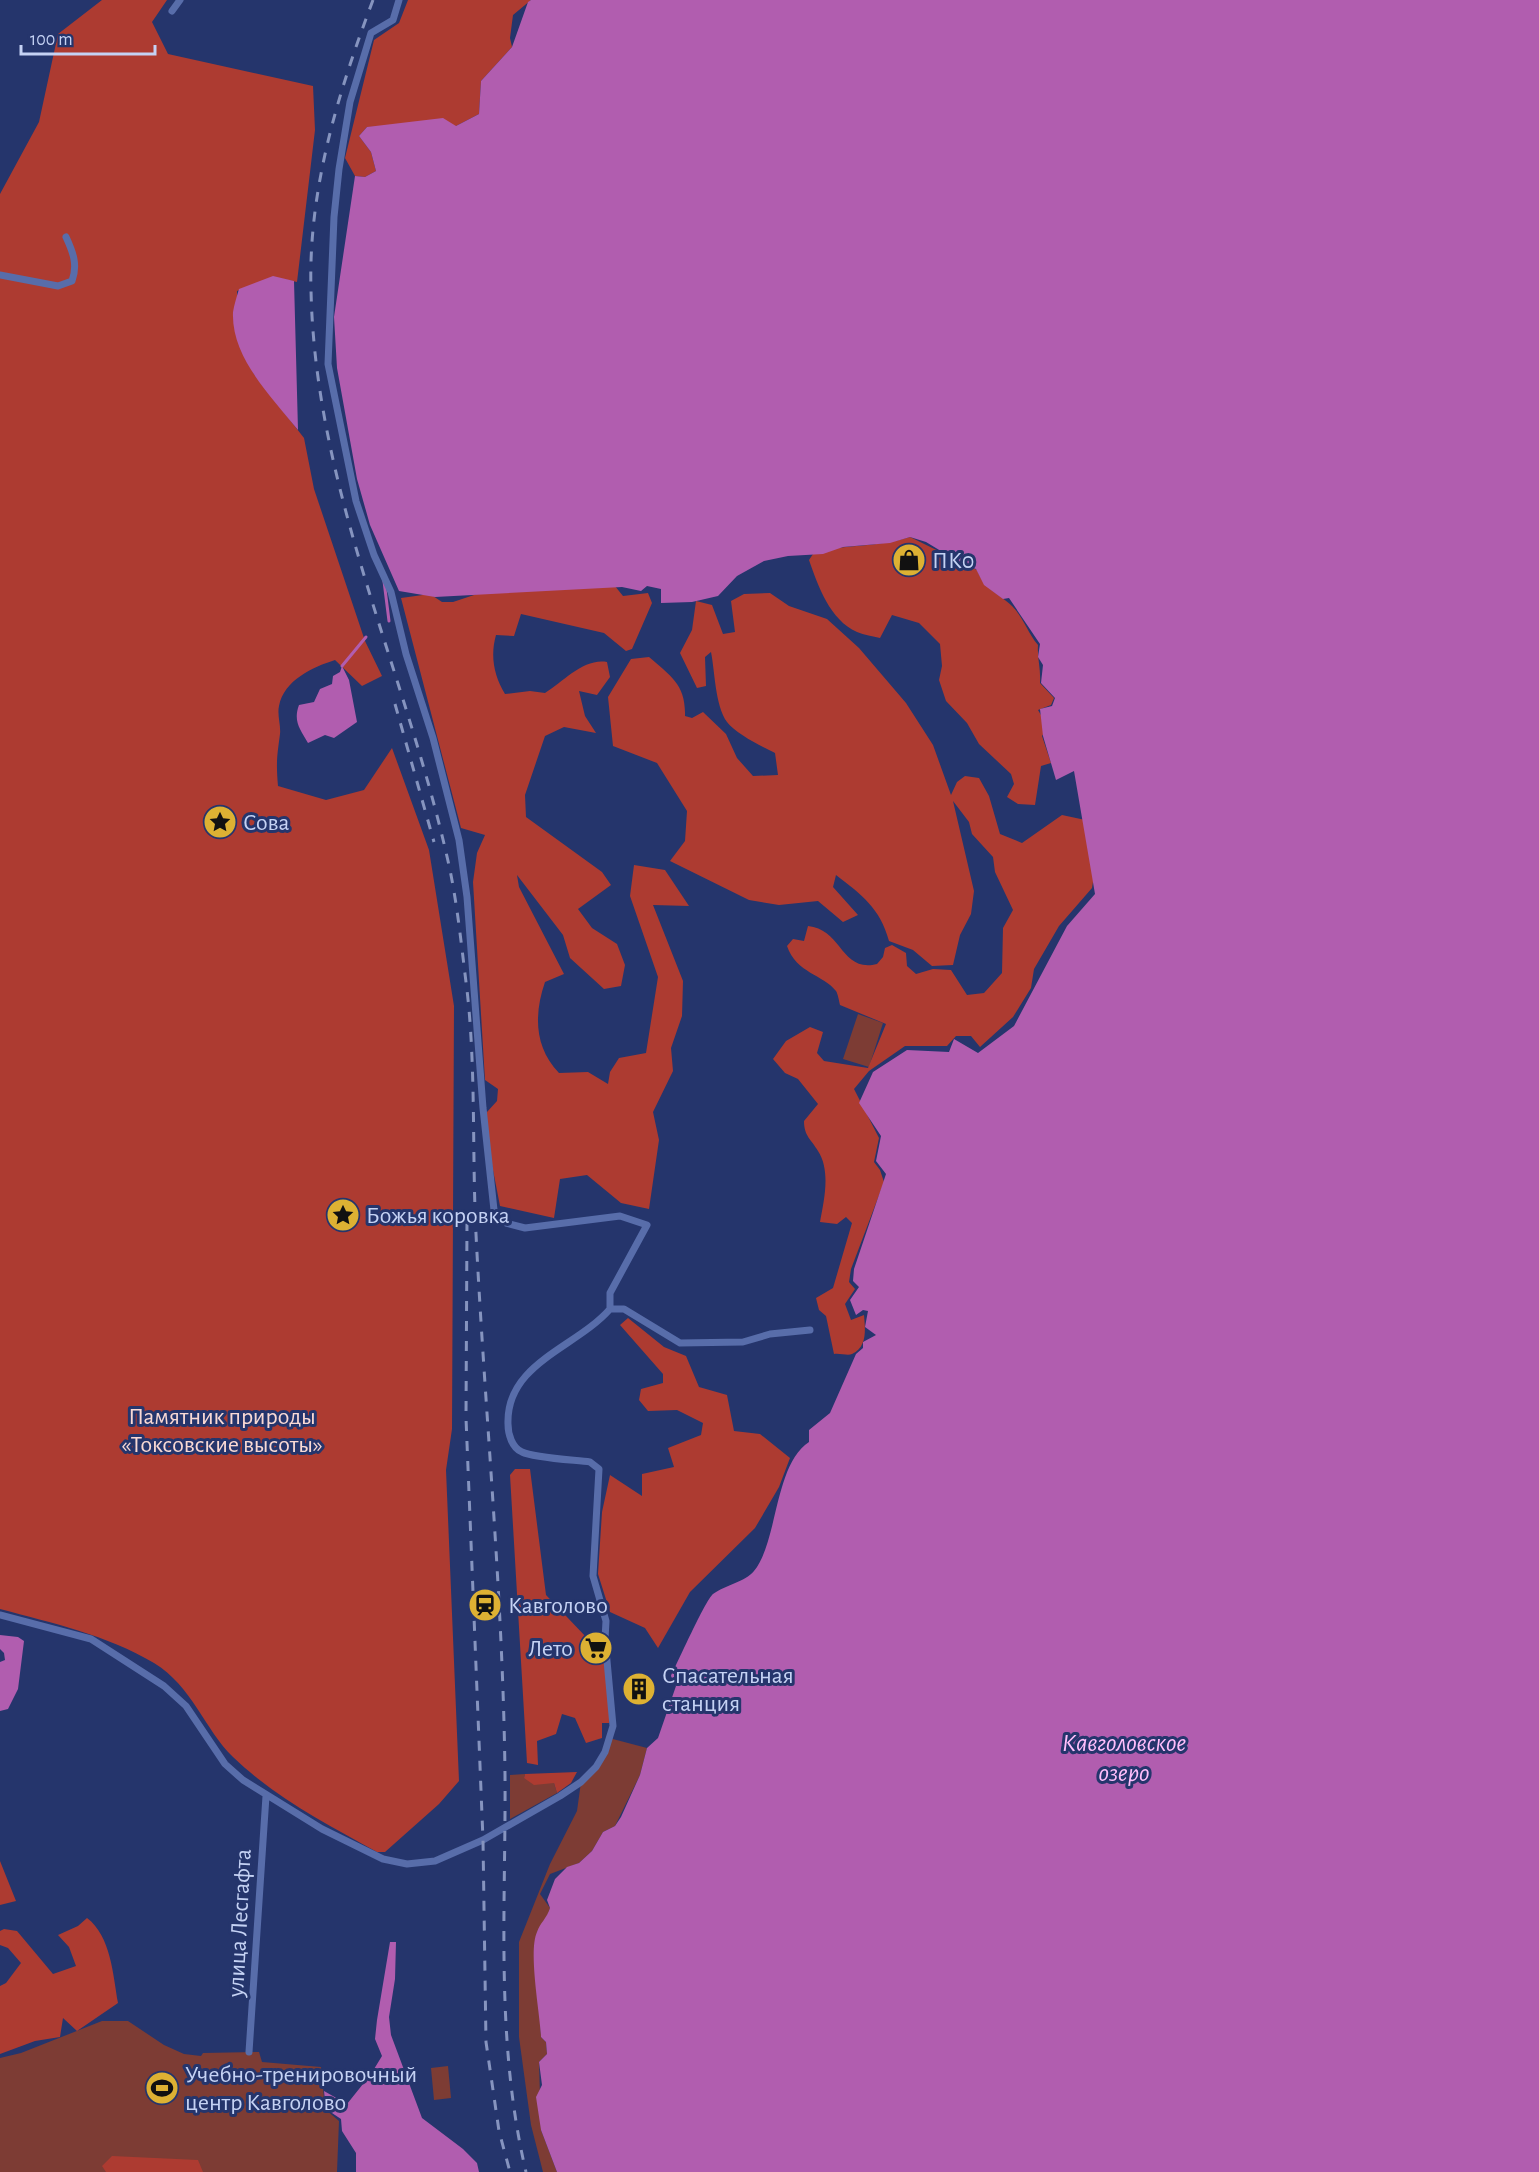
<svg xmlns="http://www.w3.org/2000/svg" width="1539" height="2172" viewBox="0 0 1539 2172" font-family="'Alegreya Sans',sans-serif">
<rect width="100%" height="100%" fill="#25356c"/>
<!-- green -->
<path fill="#7d3c34" d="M858 1014 883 1023 869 1067 843 1059Z
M609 1738 647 1748 640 1775 615 1826 603 1832 592 1851 579 1863 550 1874 540 1894 550 1908 547 1919 537 1932 541 2037 546 2042 547 2054 539 2062 541 2130 557 2172H543L531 2125 519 2037V1942L550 1864 577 1811 581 1782 596 1767Z
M525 1774 524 1778 554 1783 557 1793 510 1819V1775Z
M102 2021H128L164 2045 184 2054 201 2056 203 2053 259 2052 262 2062 321 2067 325 2109 339 2121 337 2172H0V2058L21 2053Z
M448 2066 451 2098 434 2100 431 2068Z"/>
<!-- forest -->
<path fill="#ad3b31" d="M102 0H167L152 22 168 54 313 86 315 130 297 282 273 277 237 291V335L254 374 304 438 314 489 365 641 382 676 362 686 335 660C313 667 284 680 279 706 277 715 281 725 280 734 277 756 276 763 278 786L326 800 364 790 392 748 429 850 454 1006 452 1429 446 1470 459 1781 439 1804 385 1852H377C325 1823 277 1799 233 1757 205 1730 192 1686 154 1663 107 1635 52 1623 0 1609V194L39 122 58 34Z
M408 0H531L513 15 510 38 512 47 481 81 479 114 456 126 367 127 359 136 371 152 376 171 365 177 355 176 345 158 374 40 399 23Z
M910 537 977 570C986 591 996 591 1012 606 1024 618 1027 632 1038 645 1037 658 1041 669 1040 683L1054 698 1051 705 1038 710 1048 727 1042 736 1051 763 1041 766 1035 805 1018 804 1007 797 1014 784 1011 774 979 744 967 723 946 701 939 680 942 666 940 644 919 623 892 615 880 638C873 636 864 635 857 632 830 620 818 586 809 560L815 551C847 545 879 547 910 537Z
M606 575 623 596 648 593 652 603 632 649 626 651 604 633 521 614 514 636 496 635C490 656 494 676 505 694L530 691 545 693C564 681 584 658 607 662L610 677 597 695 579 691 585 716 596 733 564 727 545 736 525 795 526 817 602 872 611 885 578 909 592 928 617 944 625 965 621 986 604 989 570 958 563 935 517 875 519 887 564 974 545 982C534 1014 534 1047 559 1073L588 1072 608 1084 610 1072 619 1058 646 1053 658 977 630 896 634 865 665 870 689 906 653 905 683 981 682 1016 671 1048 673 1071 653 1112 659 1140 649 1209 621 1203 587 1175 560 1179 554 1218 500 1206 486 1134 487 1112 497 1101 498 1089 485 1080 473 882 477 853 485 835 461 828 401 598 430 594 442 602H453L480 593Z
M770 593 789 606 827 619 859 648 906 703 933 745 951 795 957 782 965 776 979 778 989 796 1000 834 1022 843 1062 815 1090 821 1096 863 1092 888 1059 926 1034 969 1031 988 1013 1017 980 1047 971 1036H956L947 1046H905L869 1071 854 1089 879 1138 874 1162 880 1170 884 1182 851 1269 849 1282 855 1289 845 1304 851 1320 864 1315C865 1328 868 1347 852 1354 848 1356 840 1353 834 1354L826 1316 819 1310 816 1298 833 1288 852 1223 846 1217 837 1224 820 1222C824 1200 831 1171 818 1151 811 1139 804 1136 804 1121L818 1104 798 1079 785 1073 773 1059 786 1041 810 1027 823 1032 817 1053 824 1061 868 1068 886 1024 840 1005C839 1001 838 994 836 991 824 975 796 973 787 946L793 939 804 941 808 926C842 929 841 973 877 964L883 957 885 948 892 945 906 953 907 966 916 974 933 969 951 970 967 995 984 993 1002 973 1003 928 1013 910 995 872 993 857 972 834 969 822 953 801 974 891 971 914 960 935 953 965 932 966 913 950 889 941C880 908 862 895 836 875L833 887 858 915 843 922 818 901 779 905 749 900 670 861 685 841 687 811 657 763 613 746 608 697 631 659 649 657C671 676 686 685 685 716L692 718 703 712 726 734 737 758 753 776 778 775 775 753C762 747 735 733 727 722 715 705 715 672 711 652L705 657 706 686 697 688 680 653 692 630 696 601 712 605 723 634 735 632 731 601 744 594Z
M628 1318 664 1347 686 1356 699 1387 727 1395 734 1431 760 1434 790 1458 779 1487 755 1528 690 1592 658 1648 645 1628 610 1612 598 1574 602 1512 610 1475 642 1496V1474L674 1467 668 1448 701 1435 703 1423 677 1410 648 1411 639 1400 641 1389 663 1383V1374L620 1325Z
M515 1469H530L546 1595 587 1638 590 1660 603 1658 609 1689V1723H602V1738L586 1743 575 1718 562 1714 556 1734 537 1741 538 1765 527 1763 510 1475Z
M577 1772 571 1783 557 1793 554 1783 534 1785 524 1778 525 1774Z
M0 1861 16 1901 0 1905Z
M87 1918C111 1936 113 1975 118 2003L77 2031 63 2018 60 2037 35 2041 0 2054V1986L6 1983 21 1963 8 1948 0 1945V1931L4 1929 17 1931 53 1974 76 1966 69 1947 58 1935 78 1926Z
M112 2156 198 2160 203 2172H106L102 2166Z"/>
<!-- water -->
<path fill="#b15daf" d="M531 0H1539V2172H557L541 2130 536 2097 542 2085 539 2062 547 2054 546 2042 541 2037C540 2013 528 1952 537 1932 540 1923 547 1918 550 1908L547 1900 555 1879 567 1867 579 1863 592 1851 603 1832 615 1826 621 1817 640 1775 647 1748 658 1738 676 1686 671 1676C678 1662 705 1601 713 1594 725 1585 745 1582 754 1571 778 1542 774 1465 809 1442V1430L830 1413 856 1354 863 1348V1342L876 1335 865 1327 868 1311 863 1310 856 1315 850 1300 859 1287 853 1281 854 1269 886 1174 876 1161 881 1136 859 1103 873 1072 907 1050 949 1052 954 1039 978 1053 1014 1026 1067 926 1095 894 1074 771 1056 780 1043 736 1040 709 1052 706 1055 698 1041 683 1043 665 1038 657 1040 644 1009 598 1003 599 984 585 976 569 964 565 926 542 910 537 890 543 843 547 823 554 788 556 764 561 737 576 718 596 692 602 661 603V589L647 586 641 591 622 587 435 597 399 591 370 525 357 479 337 368 334 317 355 176 365 177 376 171 371 152 359 136 367 127 443 118 456 126 479 114 481 81 512 47 528 2Z
M273 276 294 281 298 430C272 397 231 358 233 312 234 305 237 296 239 289Z
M342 666 349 680 357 722 334 738 325 735 308 743C300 729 293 721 299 705L314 702 320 689 332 684 333 676 340 672Z
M0 1635 18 1637 24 1641 18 1689 8 1709 0 1711V1662L5 1660 4 1653 0 1649Z
M390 1942H396L395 1979 389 2017 391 2035 422 2118 463 2149 477 2163 479 2172H356V2153L342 2131 341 2119 326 2109 324 2091 347 2104 371 2074 382 2056 375 2039 377 2020Z"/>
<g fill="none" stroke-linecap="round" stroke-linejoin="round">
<!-- stream -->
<path stroke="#b15daf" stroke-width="3" d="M384 581 389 621
M342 666 366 637"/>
<!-- minor -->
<path stroke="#586daa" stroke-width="7" d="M172 11 180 0
M0 275 58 286 72 281C78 265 73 252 66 237
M610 1309H624L680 1343 743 1342 770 1334 810 1330
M0 1615 91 1639 164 1686 186 1706 225 1764 243 1780 322 1829 383 1859 407 1864 435 1861 483 1840 560 1796 581 1782 596 1767 605 1752 613 1726 605 1639 606 1621 593 1576 599 1469 590 1462C575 1460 534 1458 522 1452 512 1448 508 1434 508 1424 506 1363 576 1348 610 1309V1293L647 1225 620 1216 525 1228 506 1223 494 1210 483 1108 467 897 459 840 433 738 406 654 391 592 374 555 356 501 328 364 334 217 339 169 350 102 371 33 393 20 399 0
M249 2052 266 1796"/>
<!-- rail -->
<path stroke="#8694bf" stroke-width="3" stroke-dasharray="10 10" stroke-linecap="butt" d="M373 0C338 93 308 190 311 290 315 492 408 675 450 870 458 909 462 951 467 990 476 1068 472 1154 476 1234 485 1414 503 1595 505 1775 506 1908 495 2041 526 2172
M395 704 434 842
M467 1221 466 1418 483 1840 486 2042 499 2131 510 2172"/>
</g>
<!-- icons -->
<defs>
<g id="shop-disc" transform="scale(1.725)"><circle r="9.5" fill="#ddb133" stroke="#25356c"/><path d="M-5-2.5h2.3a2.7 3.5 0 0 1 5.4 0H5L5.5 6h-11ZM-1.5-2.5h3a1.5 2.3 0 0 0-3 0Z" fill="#111"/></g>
<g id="sight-disc" transform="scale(1.725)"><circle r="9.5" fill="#ddb133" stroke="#25356c"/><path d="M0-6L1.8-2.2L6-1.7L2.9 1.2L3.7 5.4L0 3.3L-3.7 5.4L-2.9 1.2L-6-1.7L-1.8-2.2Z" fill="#111"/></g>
<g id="station-disc" transform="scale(1.725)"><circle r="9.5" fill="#ddb133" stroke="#25356c"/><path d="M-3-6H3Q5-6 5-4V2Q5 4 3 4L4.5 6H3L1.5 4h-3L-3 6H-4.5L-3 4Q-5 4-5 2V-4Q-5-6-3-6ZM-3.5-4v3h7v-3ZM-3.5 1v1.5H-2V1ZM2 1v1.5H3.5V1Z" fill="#111"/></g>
<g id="supermarket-disc" transform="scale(1.725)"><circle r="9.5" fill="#ddb133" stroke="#25356c"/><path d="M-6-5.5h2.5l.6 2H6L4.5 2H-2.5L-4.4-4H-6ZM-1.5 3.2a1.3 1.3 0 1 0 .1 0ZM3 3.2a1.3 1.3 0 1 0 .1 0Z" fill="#111"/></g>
<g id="building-disc" transform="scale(1.725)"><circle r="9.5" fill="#ddb133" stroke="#25356c"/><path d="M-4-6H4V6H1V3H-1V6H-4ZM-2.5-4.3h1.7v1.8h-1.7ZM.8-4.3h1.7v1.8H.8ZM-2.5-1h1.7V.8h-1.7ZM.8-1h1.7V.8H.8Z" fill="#111"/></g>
<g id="stadium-disc" transform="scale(1.725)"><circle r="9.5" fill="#ddb133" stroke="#25356c"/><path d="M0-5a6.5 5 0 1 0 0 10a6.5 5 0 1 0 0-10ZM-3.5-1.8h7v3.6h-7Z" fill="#111"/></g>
</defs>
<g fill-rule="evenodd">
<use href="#shop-disc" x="909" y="560"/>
<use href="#sight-disc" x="220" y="822"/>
<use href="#sight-disc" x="343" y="1215"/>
<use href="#station-disc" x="485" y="1605"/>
<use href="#supermarket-disc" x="596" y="1648"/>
<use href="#building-disc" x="639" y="1689"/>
<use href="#stadium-disc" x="162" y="2088"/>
</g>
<g text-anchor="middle" stroke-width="6" stroke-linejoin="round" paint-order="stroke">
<!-- poi labels -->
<g font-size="24" fill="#c5d2f4" stroke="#25356c" text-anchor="start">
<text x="932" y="568">ПК0</text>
<text x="243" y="830">Сова</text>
<text x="366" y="1223">Божья коровка</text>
<text x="508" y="1613">Кавголово</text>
<text x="573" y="1656" text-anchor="end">Лето</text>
<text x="662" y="1683">Спасательная<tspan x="662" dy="28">станция</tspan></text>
<text x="185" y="2082">Учебно-тренировочный<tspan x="185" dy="28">центр Кавголово</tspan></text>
</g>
<!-- park labels -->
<g font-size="24" fill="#f9d9d4" stroke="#25356c">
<text x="222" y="1424">Памятник природы<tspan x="222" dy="28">«Токсовские высоты»</tspan></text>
</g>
<!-- street labels -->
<g font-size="24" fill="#c5d2f4" stroke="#25356c">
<text transform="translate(239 1923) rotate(-87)" y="8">улица Лесгафта</text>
</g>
<!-- water labels -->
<g font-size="26" font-style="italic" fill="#ffbefb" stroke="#25356c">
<text x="1124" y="1751">Кавголовское<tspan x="1124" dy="30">озеро</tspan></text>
</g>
</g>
<!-- scale -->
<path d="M21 45v9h134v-9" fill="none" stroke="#c5d2f4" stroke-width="3"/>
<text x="30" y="45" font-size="18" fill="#c5d2f4" stroke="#25356c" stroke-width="4.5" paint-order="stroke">100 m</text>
</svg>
